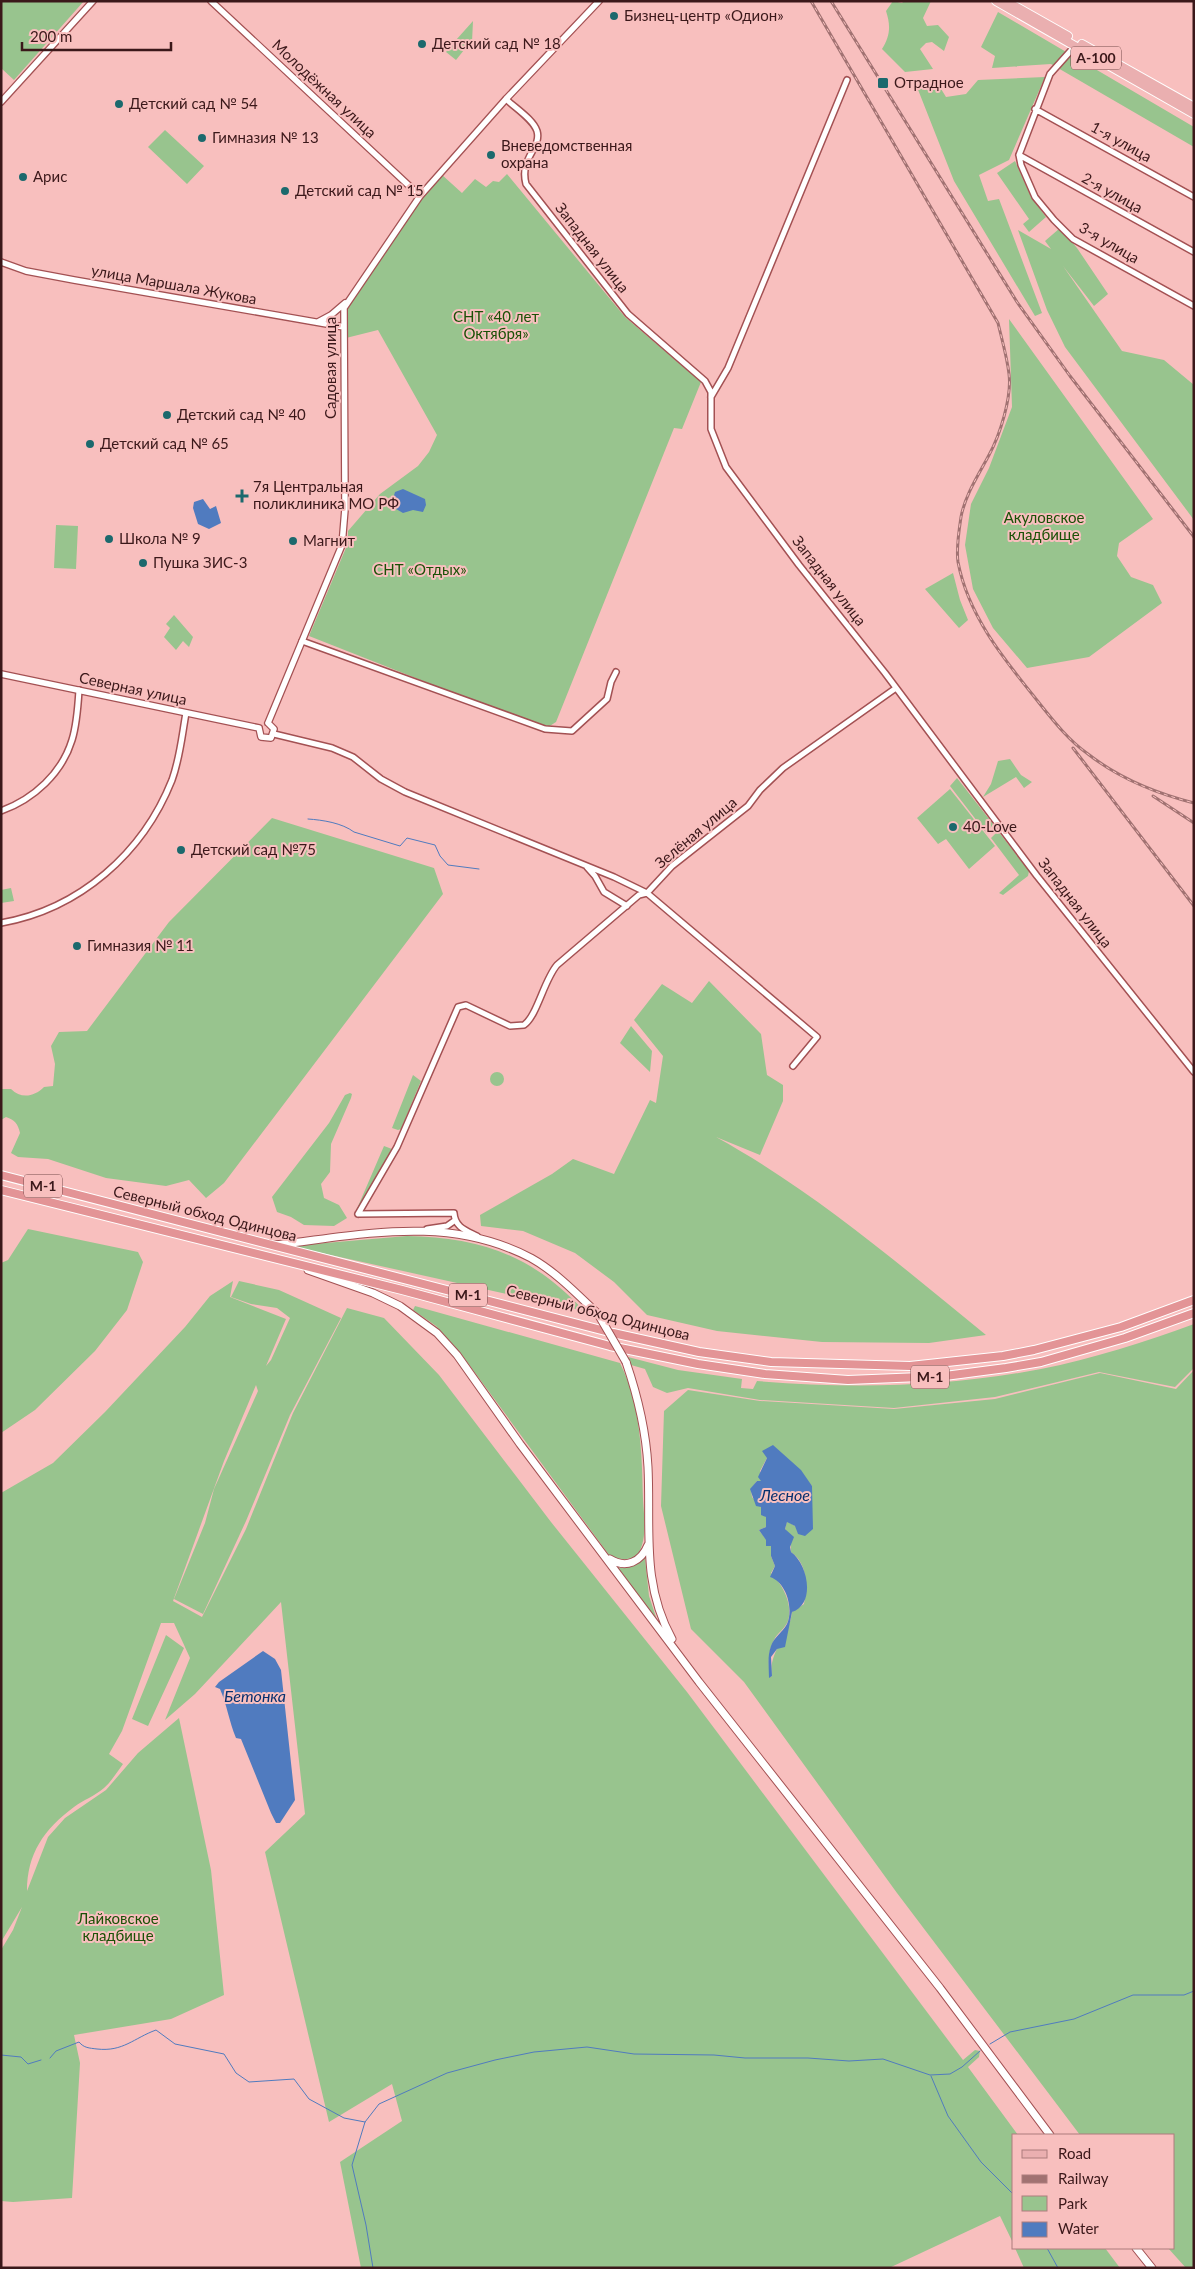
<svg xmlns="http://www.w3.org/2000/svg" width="1195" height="2269" viewBox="0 0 1195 2269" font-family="Lato,sans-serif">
<rect width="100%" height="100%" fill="#f8bfbe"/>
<!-- green -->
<path fill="#98c48e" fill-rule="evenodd" d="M1 1H84L14 80 1 68Z
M893 1 902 3 904 1H931L923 18 927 26 938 25 949 37 944 51 932 42 926 43 920 49 933 69 905 72 882 49C890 36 891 26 886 11Z
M998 12 1194 127V147L1051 64 992 68 995 56 981 47Z
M473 21 472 42 466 49 456 40Z
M455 42 464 50 456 60 446 52Z
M1045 77 1009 160 979 175 988 201 999 199 1042 313 1035 316 954 181 915 82 935 79 946 97 966 94 978 80Z
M165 130 204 166 187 184 148 147Z
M1015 161 1031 197 1046 217 1029 232 1023 224 1029 219 997 173Z
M441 174 462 193 475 179 486 187 493 181 499 182 507 174 625 317 701 382 682 429 674 428 556 722 545 729 309 636 348 543V531L380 494 418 466 429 452 437 435 378 330 346 338 347 309 422 198Z
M1060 228 1077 248 1108 294 1094 306 1063 266 1122 351 1164 360 1194 385V520L1065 347 1047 310 1018 230 1051 249 1045 241Z
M1009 319 1153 519 1119 543 1117 556 1131 577 1153 585 1162 603 1089 657 1027 668 993 628 973 589 965 545 971 504 989 468 1012 407Z
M56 525 78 526 76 569 54 568Z
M953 573 960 600 968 620 959 628 925 589Z
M174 615 193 637 189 647 183 641 176 650 164 637 170 628 166 624Z
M1010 759 1021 775 1032 782 1024 788 1016 777 983 797 991 784 998 761Z
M957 778 993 824 987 834 950 786Z
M950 789 995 846 969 869 946 839 938 844 917 818Z
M272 818 434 868 443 894 224 1183 206 1198 189 1180 166 1186 106 1178 48 1159 18 1157 11 1153 20 1133C18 1124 15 1120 6 1117L1 1120V1089H11C21 1099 34 1097 44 1087L53 1086 55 1064 51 1046 59 1032 87 1031 169 922Z
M998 831 1029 871 1028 876 1003 895 999 893 1019 875 991 838Z
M11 888 14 901 1 903V890Z
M709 981 761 1034 767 1075 783 1085V1101L760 1155 716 1137C814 1191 900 1265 986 1335L929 1343 822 1342 717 1331 647 1315 614 1282 575 1253 523 1231 481 1226 480 1215 552 1174 573 1159 614 1174 650 1100 656 1103 663 1056 634 1020 662 984 692 1003Z
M631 1026 652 1051 650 1072 620 1043Z
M490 1079a7 7 0 1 1 14 0a7 7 0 1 1-14 0Z
M413 1075 421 1081 401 1129 398 1130 392 1128Z
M350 1093 352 1094 351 1098 331 1144 330 1172 321 1184 324 1198 339 1205 347 1218 334 1226 304 1225 291 1217 277 1212 272 1197 329 1123 345 1095Z
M384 1146 392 1149 365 1209 356 1211Z
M28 1229 138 1252 143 1262 127 1310 95 1351 35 1410 1 1433V1263L8 1260Z
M407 1236C480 1237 534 1256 584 1311L290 1246Z
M233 1281 230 1297 286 1319 266 1366 271 1360 290 1318 277 1308 251 1304 231 1297 239 1281 279 1290 341 1318 290 1415 246 1521 203 1614 174 1599 205 1523 214 1489 258 1391 256 1385 224 1461 173 1601 202 1617 246 1529 293 1413 347 1308 384 1318 439 1375 551 1522 687 1692 963 2060 975 2050 980 2051 979 2057 968 2067 1018 2135H1014V2245L1000 2216 889 2268H361L340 2162 402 2121 392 2084 329 2122 265 1852 305 1814 281 1602 195 1694 165 1720 190 1658 174 1623H161L122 1731 109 1754 123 1764C117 1772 111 1782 104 1788 95 1796 83 1800 74 1807 44 1829 27 1854 27 1891L48 1837 65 1818 106 1790 138 1753 179 1718 211 1870 224 1995 171 2019 74 2035 80 2063 72 2198 13 2202 1 2201V1950L13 1930 22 1907 1 1942V1493L53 1463 105 1412 185 1327 210 1296Z
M415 1306 620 1363C641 1405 642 1454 643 1499 644 1519 648 1538 637 1556 626 1561 620 1560 609 1555L459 1351 436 1326 413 1310Z
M1194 1324V1368L1175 1387 1099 1372 995 1397 894 1408 760 1400 688 1388 667 1393 653 1387 645 1369 631 1365 628 1357 678 1370 742 1379 741 1388 753 1389 757 1381C851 1389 948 1387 1041 1369 1092 1359 1145 1342 1194 1324Z
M1194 1370V2268H1186L1168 2248H1174V2135H1080L897 1893 744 1682 691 1629 661 1506 664 1411 688 1390 760 1401 894 1409 995 1399 1100 1373 1176 1389ZM767 1458 812 1486 811 1506 795 1526 787 1521 785 1529 790 1536 791 1552C808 1564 807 1585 804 1604L792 1612C789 1638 768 1651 772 1676L770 1677C768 1665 768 1651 774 1640 777 1633 785 1629 788 1621 793 1604 783 1585 771 1573L775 1566 771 1556V1546L759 1530 766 1527V1517L761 1507 752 1497 751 1489 757 1481H762L760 1471Z
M645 1558 649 1596 659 1626 617 1568 631 1567Z
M166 1635 184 1648 148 1726 132 1719Z
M1015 2248H1105L1120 2268H1024Z"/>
<!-- water -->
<path fill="#507bbf" d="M403 489 425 499 426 505 423 512 413 510 403 513 391 506 395 492Z
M203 499 210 509 216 506 221 523 209 529 198 524 193 508 194 502Z
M773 1445 801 1470 812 1486 813 1529 805 1536 798 1534 795 1526 787 1522 785 1529 794 1537 790 1547 791 1552C808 1564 816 1604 792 1612L785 1647 777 1649 771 1657 772 1676 769 1678C769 1667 767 1657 771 1646 774 1637 782 1633 787 1624 794 1608 786 1582 770 1577L775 1566 771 1556V1546H766V1540L759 1530 766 1527V1517L761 1515V1507L756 1506 750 1489 757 1481H761L758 1477 767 1458 762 1451Z
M263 1651 275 1659 281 1670 295 1800 280 1823H276L271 1813 241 1739 236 1738C229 1721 227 1705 220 1689L215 1687 219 1682Z"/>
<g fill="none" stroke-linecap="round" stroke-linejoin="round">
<!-- stream -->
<path stroke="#507bbf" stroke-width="1" d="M308 819C323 820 342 823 354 832L400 846 407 838 435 845 440 856 448 865 479 869
M990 2044 1010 2032 1074 2019 1133 1995H1184L1194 1991
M1 2055 21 2057 28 2064 41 2060
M50 2058 56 2051 79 2042C84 2048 89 2048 97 2049 123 2052 134 2038 156 2030L175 2044 224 2054 236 2073 249 2082 294 2079 309 2099 344 2118 365 2122
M931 2076 948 2116 981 2162 1014 2195
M1047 2248 1058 2268
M373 2268 366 2225 352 2165 365 2122 379 2104 447 2073 495 2060 534 2052 587 2047 634 2054 714 2055 745 2058H808L849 2061 883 2059 930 2075 950 2074 962 2067 980 2051"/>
<!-- minor casing -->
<g stroke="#a35153" stroke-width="8">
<path id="minor" d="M506 99C515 108 533 119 537 131 542 148 519 158 526 184L628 314 705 381 711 392V429L726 467 799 565 885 673 1037 876 1194 1072
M1035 109 1194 197
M1019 155 1021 165 1035 197 1054 220 1073 239 1194 306
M1019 155 1194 252
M1019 155 1050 74 1075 46
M711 397 728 368 847 80
M302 641 545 729 572 731 607 699 611 682 616 672
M274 734 332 748 353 757 381 779 405 792 614 877 647 893
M1 811C34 799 62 773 72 740 77 724 78 706 79 690
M587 867 595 876 604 892 627 906
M1 923C80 909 143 853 172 780 180 758 182 735 186 713
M793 1066 817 1037 647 893 672 866 748 806 760 790 783 768 896 688
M358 1214 397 1147 458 1007 466 1005 510 1026 524 1025C537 1016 544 980 557 965L639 895 647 893
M358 1214 454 1213C455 1227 465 1230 477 1236
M427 1229 447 1226 454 1221"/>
</g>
<!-- tertiary casing -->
<g stroke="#a35153" stroke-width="8">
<path id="tertiary" d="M211 1 420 196
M1 102 93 1
M1 262 26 271 74 280 344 327
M318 322 331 315 345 303
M1 674 259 728
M268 723 342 545 345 509 344 308 420 196 506 99 599 1
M259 728 261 737 271 738 274 729 268 723"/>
</g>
<!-- secondary casing -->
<g stroke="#a35153" stroke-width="9">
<path id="secondary" d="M274 1245C363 1235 447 1214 531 1258 556 1272 577 1294 598 1314
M308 1270 373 1293 400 1306 437 1333 457 1355 520 1444 699 1682 940 1988 1050 2135
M626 1362C638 1397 646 1430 648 1467 651 1529 641 1583 672 1639
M610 1559C626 1569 641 1562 648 1545
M1136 2248 1152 2268"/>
</g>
<!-- primary casing -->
<g stroke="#fff" stroke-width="10">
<path id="primary" d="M996 1 1194 114
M1006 1 1068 36
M1082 44 1194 107"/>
</g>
<!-- trunk casing -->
<g stroke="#fff" stroke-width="10">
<path id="trunk" d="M1 1175 613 1333 699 1352 771 1362 910 1366 1003 1356 1034 1350 1121 1327 1194 1300
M1 1190 402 1290 610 1346 698 1364 765 1374 848 1380 945 1376 1006 1368 1041 1362 1125 1338 1194 1313"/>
</g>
<!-- minor -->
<use href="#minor" stroke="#fff" stroke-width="5"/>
<!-- tertiary -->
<use href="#tertiary" stroke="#fff" stroke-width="5.5"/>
<!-- secondary -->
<use href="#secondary" stroke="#fff" stroke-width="7"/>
<!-- primary -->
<use href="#primary" stroke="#eaafb0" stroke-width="8"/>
<!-- trunk -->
<use href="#trunk" stroke="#e39496" stroke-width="8"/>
<!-- rail casing -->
<g stroke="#a17272" stroke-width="3">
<path id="rail" d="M811 1 998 323C1002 340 1007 357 1009 374 1012 397 1000 435 989 455 979 474 965 495 961 517 959 530 956 549 958 562 968 615 1003 658 1036 699 1052 719 1067 739 1088 754 1120 779 1155 793 1194 803
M831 1 1017 302 1070 376 1194 537
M1073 748 1194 906
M1153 796 1194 823"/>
</g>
<!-- rail -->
<use href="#rail" stroke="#f8bfbe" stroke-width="1" stroke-dasharray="4" stroke-linecap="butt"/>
<!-- secondary-bridge casing -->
<g stroke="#a35153" stroke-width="9" stroke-linecap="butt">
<path id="secondary-bridge" d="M598 1314 626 1362"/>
</g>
<!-- secondary-bridge -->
<use href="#secondary-bridge" stroke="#fff" stroke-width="7"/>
</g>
<!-- markers -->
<g fill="#1c696d" stroke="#f8bfbe" stroke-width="2">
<circle cx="614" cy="16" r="5"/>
<circle cx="422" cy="44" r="5"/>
<rect x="877" y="77" width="12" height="12" rx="2.5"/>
<circle cx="119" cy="104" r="5"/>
<circle cx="202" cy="138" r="5"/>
<circle cx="491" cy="155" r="5"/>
<circle cx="23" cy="177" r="5"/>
<circle cx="285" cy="191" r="5"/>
<circle cx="167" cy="415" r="5"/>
<circle cx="90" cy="444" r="5"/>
<path d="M239.5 488.5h5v5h5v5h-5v5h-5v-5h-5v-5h5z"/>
<circle cx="109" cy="539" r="5"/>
<circle cx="293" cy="541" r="5"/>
<circle cx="143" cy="563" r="5"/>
<circle cx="953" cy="827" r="5"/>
<circle cx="181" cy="850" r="5"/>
<circle cx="77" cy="946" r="5"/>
</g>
<g text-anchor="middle" stroke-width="4" stroke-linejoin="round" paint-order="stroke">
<!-- shield labels -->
<g fill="#f8bfbe" stroke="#744a4b" stroke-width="1">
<rect x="1071" y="46.5" width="50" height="23" rx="4"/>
<rect x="24" y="1174.5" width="38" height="23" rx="4"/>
<rect x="449" y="1283.5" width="38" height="23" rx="4"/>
<rect x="911" y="1365.5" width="38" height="23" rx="4"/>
</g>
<g font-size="14" font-weight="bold" fill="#3b181a">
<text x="1096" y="63">А-100</text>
<text x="43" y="1191">М-1</text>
<text x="468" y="1300">М-1</text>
<text x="930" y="1382">М-1</text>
</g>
<!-- poi labels -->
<g font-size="15" fill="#3b181a" stroke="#f8bfbe" text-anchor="start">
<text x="624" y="21">Бизнец-центр «Одион»</text>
<text x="432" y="49">Детский сад № 18</text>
<text x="894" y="88">Отрадное</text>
<text x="129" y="109">Детский сад № 54</text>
<text x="212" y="143">Гимназия № 13</text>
<text x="501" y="151">Вневедомственная<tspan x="501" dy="17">охрана</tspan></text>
<text x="33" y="182">Арис</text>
<text x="295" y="196">Детский сад № 15</text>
<text x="177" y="420">Детский сад № 40</text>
<text x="100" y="449">Детский сад № 65</text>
<text x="253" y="492">7я Центральная<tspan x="253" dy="17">поликлиника МО РФ</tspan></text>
<text x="119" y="544">Школа № 9</text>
<text x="303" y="546">Магнит</text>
<text x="153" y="568">Пушка ЗИС-3</text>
<text x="963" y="832">40-Love</text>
<text x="191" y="855">Детский сад №75</text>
<text x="87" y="951">Гимназия № 11</text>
</g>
<!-- street labels -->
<g font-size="15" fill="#3b181a" stroke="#f8bfbe">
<text transform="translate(324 89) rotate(43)" y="5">Молодёжная улица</text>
<text transform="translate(1121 142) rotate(29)" y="5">1-я улица</text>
<text transform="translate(1112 193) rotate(29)" y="5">2-я улица</text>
<text transform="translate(1109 243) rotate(30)" y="5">3-я улица</text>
<text transform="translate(592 248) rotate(52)" y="5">Западная улица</text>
<text transform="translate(174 285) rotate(10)" y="5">улица Маршала Жукова</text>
<text transform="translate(331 368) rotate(-90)" y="5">Садовая улица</text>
<text transform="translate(829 581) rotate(52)" y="5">Западная улица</text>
<text transform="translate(133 689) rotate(12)" y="5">Северная улица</text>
<text transform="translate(696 833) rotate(-40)" y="5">Зелёная улица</text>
<text transform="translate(1075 903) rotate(52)" y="5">Западная улица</text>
<text transform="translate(205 1214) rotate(14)" y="5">Северный обход Одинцова</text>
<text transform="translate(598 1313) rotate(14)" y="5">Северный обход Одинцова</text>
</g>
<!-- park labels -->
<g font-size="15" fill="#1a5106" stroke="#f8bfbe">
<text x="496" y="322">СНТ «40 лет<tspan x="496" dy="17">Октября»</tspan></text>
<text x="1044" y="523">Акуловское<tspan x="1044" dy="17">кладбище</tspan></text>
<text x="420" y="575">СНТ «Отдых»</text>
<text x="118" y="1924">Лайковское<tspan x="118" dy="17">кладбище</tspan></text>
</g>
<!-- water labels -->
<g font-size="16" font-style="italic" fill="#07306e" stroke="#f8bfbe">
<text x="785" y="1501">Лесное</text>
<text x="255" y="1702">Бетонка</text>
</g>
</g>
<!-- border -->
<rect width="1195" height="2269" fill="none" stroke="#3b181a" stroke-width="5"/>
<!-- legend -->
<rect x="1012" y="2134" width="162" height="115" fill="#f8bfbe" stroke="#ac7c7c"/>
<rect x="1022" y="2150" width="25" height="8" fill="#eaafb0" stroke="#ac7c7c"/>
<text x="1058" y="2159" font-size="15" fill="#3b181a">Road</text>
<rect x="1022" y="2175" width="25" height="8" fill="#a17272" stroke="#ac7c7c"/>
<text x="1058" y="2184" font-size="15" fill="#3b181a">Railway</text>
<rect x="1022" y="2196" width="25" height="15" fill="#98c48e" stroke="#ac7c7c"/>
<text x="1058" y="2209" font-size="15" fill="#3b181a">Park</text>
<rect x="1022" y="2222" width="25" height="15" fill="#507bbf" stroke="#ac7c7c"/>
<text x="1058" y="2234" font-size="15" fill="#3b181a">Water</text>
<!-- scale -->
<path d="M22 42v8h149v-8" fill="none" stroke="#3b181a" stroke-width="2.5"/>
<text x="30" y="42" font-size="15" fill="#3b181a" stroke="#f8bfbe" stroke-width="4" paint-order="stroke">200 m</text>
</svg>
